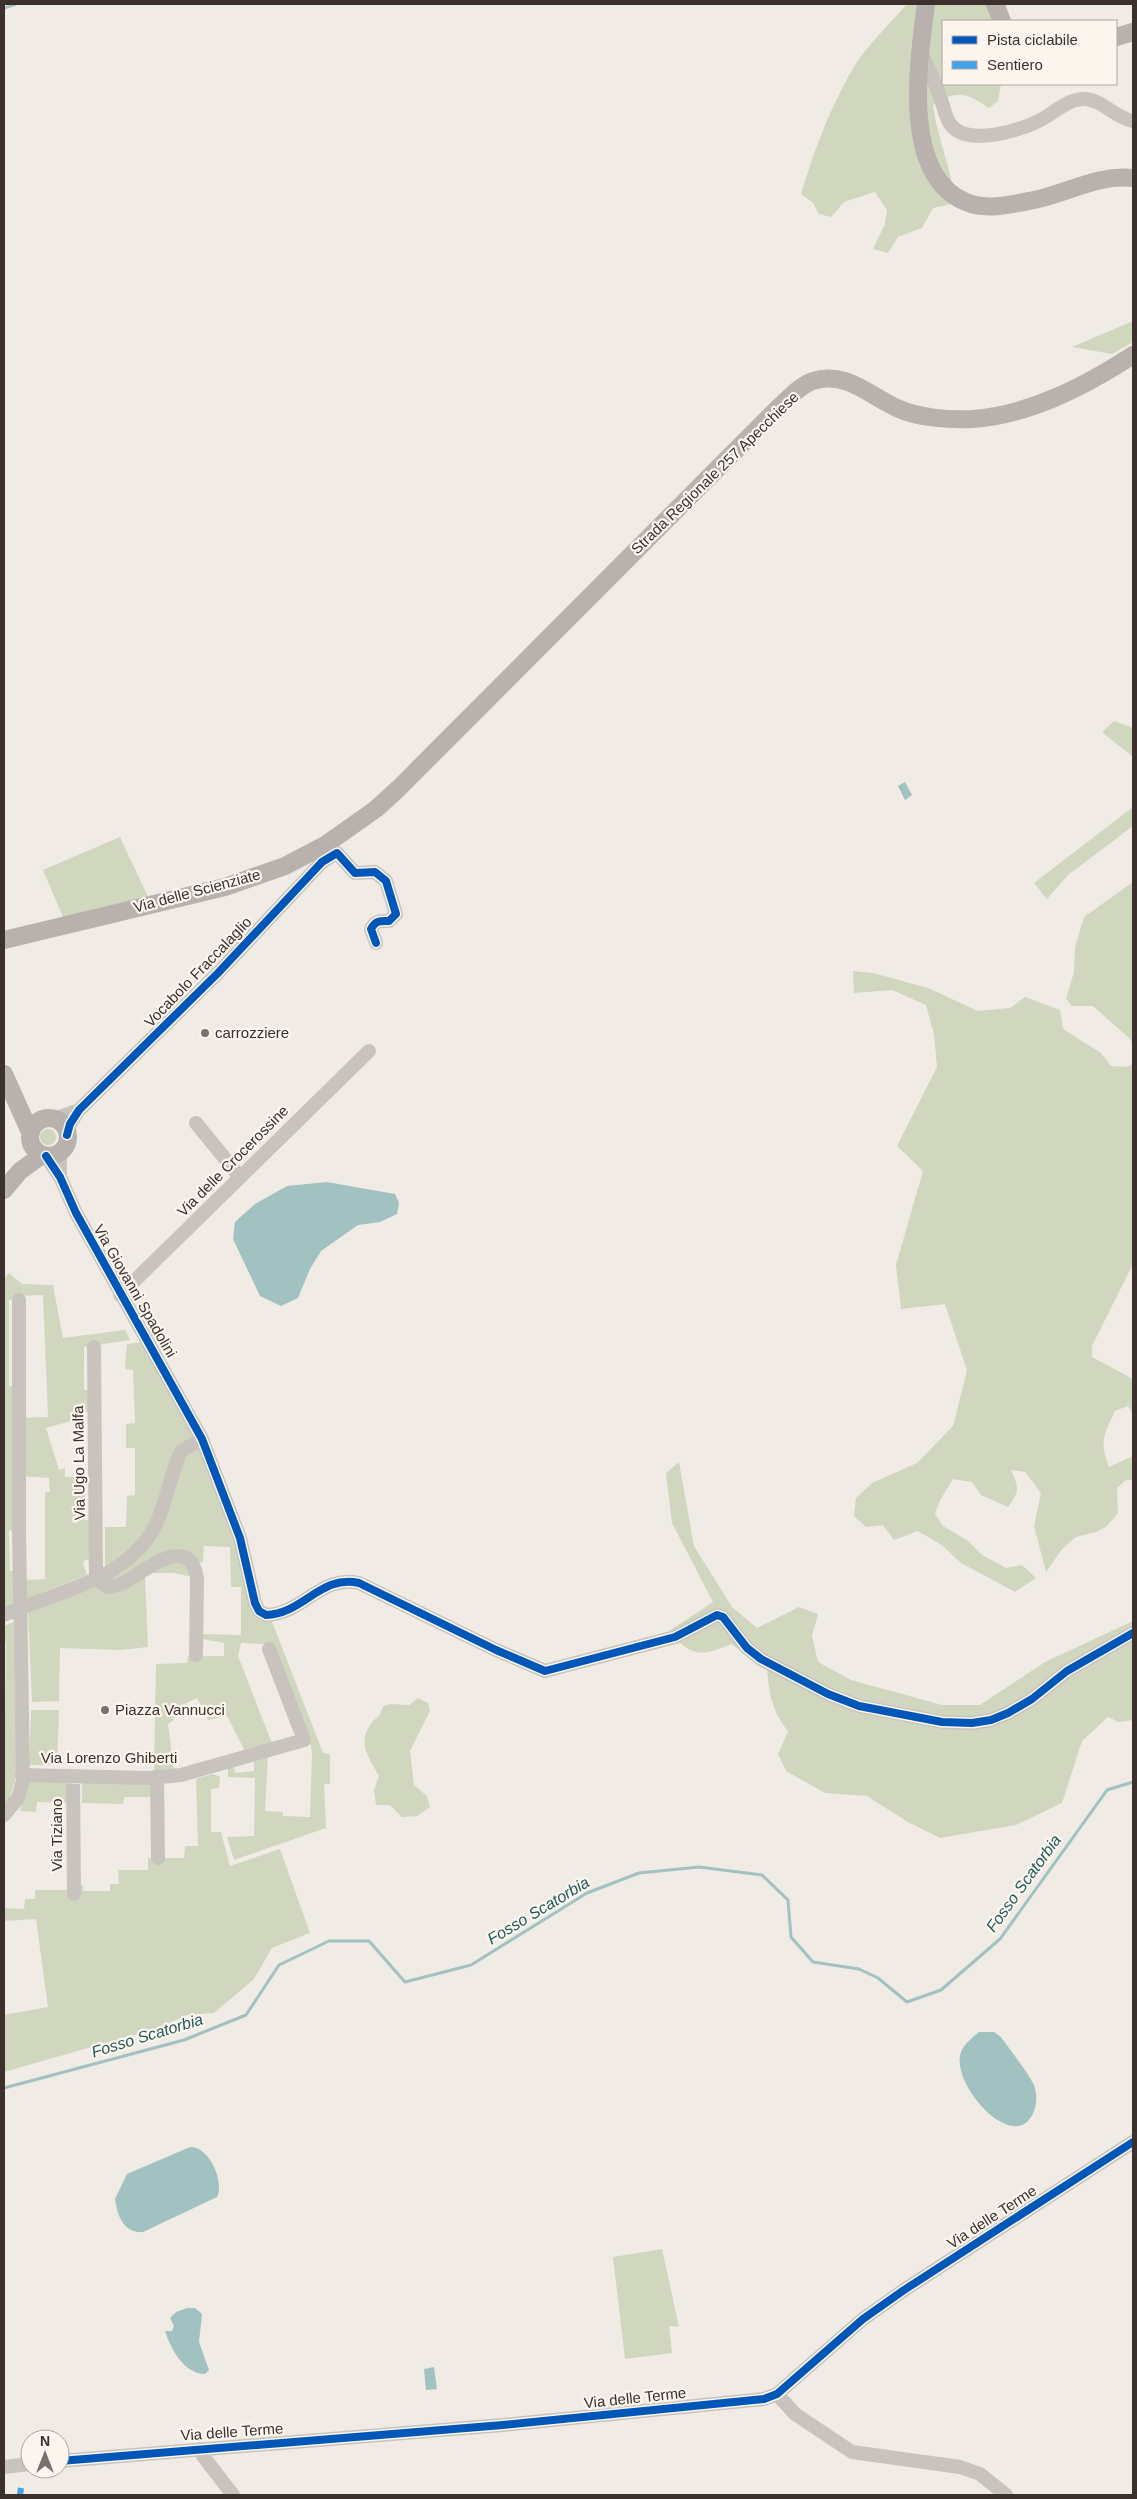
<svg xmlns="http://www.w3.org/2000/svg" width="1137" height="2499" viewBox="0 0 1137 2499" font-family="Arial,sans-serif">
<rect width="100%" height="100%" fill="#f0ebe5"/>
<!-- green -->
<path fill="#d1d6bf" fill-rule="evenodd" d="M907 4H1007L1003 21H943V84H1001L998 101 989 108C967 93 957 89 933 105 937 138 952 169 955 203L933 208 922 228 898 237 888 253 873 249 885 224 887 210 875 192 844 202 831 217 819 214 813 203 801 194C813 154 827 116 847 79 861 51 886 28 907 4Z
M1133 321V342L1112 354 1072 347Z
M1114 721 1133 728V757L1102 732Z
M1133 807V826L1068 875 1047 899 1034 883Z
M120 837 148 897 63 917 43 870Z
M1133 882V1045L1130 1039 1093 1006H1072L1066 999 1074 972 1075 947 1084 917Z
M853 971 873 973 928 988 978 1011 1010 1008 1025 997 1060 1010 1063 1029 1101 1053 1111 1066 1126 1067 1133 1064V1264L1092 1346V1357L1133 1379V1415L1128 1406 1115 1411C1104 1434 1099 1442 1109 1467L1133 1456V1480H1126L1117 1488 1118 1513 1107 1526 1096 1532 1076 1537 1062 1549 1046 1572 1034 1526 1041 1493 1025 1472 1011 1470C1019 1488 1020 1491 1008 1507L981 1495 972 1482 953 1479 940 1500 935 1514 943 1526 968 1541 982 1555 1006 1568 1022 1565 1036 1578 1015 1592 961 1563 943 1546 918 1531 894 1540 883 1525 866 1527 854 1516 856 1498 872 1483 917 1463 953 1426 967 1370 945 1304 901 1309 896 1265 923 1171 897 1146 937 1067 934 1034 926 1005 892 990 854 993Z
M40 1137a8 8 0 1 1 16 0a8 8 0 1 1-16 0Z
M9 1273 22 1284 53 1285 63 1338 125 1330 130 1340 84 1347V1390H94L95 1411 84 1412 85 1426 76 1427 71 1421 46 1428 59 1470 65 1468V1477L85 1476V1520L96 1521 90 1563 87 1559 83 1563 87 1575 26 1599 25 1580 45 1579V1492H50L49 1478 19 1476V1529L9 1531 10 1571H19L20 1602 4 1609V1279ZM43 1295 48 1417 19 1418V1386H9V1300H19V1296Z
M145 1342 196 1438 180 1448 159 1512 141 1541 105 1570V1527H126L127 1496 135 1495V1448H126V1424L135 1423 133 1370 125 1369 127 1344Z
M198 1448 222 1500 249 1595 271 1619 323 1753 330 1754V1784H324L326 1828 234 1860 227 1837 254 1836 255 1778 228 1777V1765L233 1764 235 1773 254 1771V1758L268 1754 265 1811 283 1812V1816L310 1817 312 1753 311 1746 275 1647 265 1644 241 1643 238 1656 273 1746 246 1753 227 1716 208 1720 197 1698 172 1710 174 1720 168 1724 174 1772 154 1771 156 1664 187 1663 188 1656H224V1643L203 1639V1634L241 1635V1587H231L230 1547 204 1546 203 1562 197 1563 191 1556 112 1583 107 1578 130 1564 186 1454Z
M679 1462 694 1546 732 1607 757 1628 799 1607 818 1614 812 1636 818 1662 851 1680 942 1705H980L1045 1662 1133 1621V1720L1119 1722 1108 1717 1082 1741 1062 1803 1016 1825 940 1838 908 1822 867 1796 825 1793 786 1771 778 1754 788 1731C772 1711 769 1694 767 1669L731 1644C701 1657 691 1657 669 1631L713 1602 672 1523 666 1473Z
M186 1562 197 1578 174 1573H152L160 1565Z
M145 1577 148 1647 120 1650 60 1648 59 1701 32 1702 28 1611 95 1583Z
M13 1622 17 1774 7 1806 4 1809 6 1642 4 1641V1626Z
M418 1698 428 1703 430 1711 410 1751 414 1785 427 1796 430 1807 417 1816 402 1817 390 1805H376L374 1790 379 1776C370 1760 357 1743 370 1725 376 1716 379 1720 383 1706L391 1704 409 1705Z
M31 1710H59L57 1765H29Z
M213 1774 220 1777 219 1788 211 1789V1832H221L230 1866 280 1849 310 1933 272 1948 254 1979 214 2013 187 2015 158 2028 4 2072V2015L48 2007 36 1919 4 1921V1901V1908L24 1909 25 1899H35V1890H67V1893L74 1885H83V1891H110V1884H119L118 1870H148V1858H184L185 1846H198L196 1779Z
M82 1780 157 1783V1797H124L123 1804 82 1803Z
M27 1781H73L74 1803 37 1802 36 1812 20 1811Z
M662 2249 679 2327 669 2326 672 2353 625 2359 613 2257Z"/>
<!-- water -->
<path fill="#a1c2c1" d="M905 782 912 795 905 800 898 786Z
M327 1182 395 1194 399 1203 397 1214 380 1222 358 1225 321 1251 310 1269 298 1298 281 1306 260 1296 233 1239 235 1222 255 1204 287 1186Z
M979 2032H994L1001 2037C1012 2053 1026 2069 1034 2085 1037 2094 1037 2103 1034 2111 1016 2158 949 2084 961 2052 964 2044 973 2037 979 2032Z
M190 2147C209 2146 225 2182 217 2197L143 2232C124 2234 117 2215 115 2199L127 2174Z
M187 2308H195L202 2314 199 2342 209 2370 205 2374C184 2374 171 2349 165 2331H172L174 2326 170 2318 176 2312Z
M434 2367 437 2389 426 2390 424 2369Z"/>
<g fill="none" stroke-linecap="round" stroke-linejoin="round">
<!-- stream -->
<path stroke="#a1c2c1" stroke-width="3" d="M4 8 16 4
M4 2088 184 2040 246 2015 279 1965 329 1941H369L405 1982 471 1965 587 1893 639 1873 699 1867 762 1875 788 1900 791 1937 813 1962 859 1969 878 1978 907 2002 941 1990 1000 1939 1107 1790 1133 1782"/>
<!-- minor -->
<path stroke="#c9c3be" stroke-width="14" d="M920 51C928 67 936 83 941 100 944 107 945 116 949 122 964 149 1024 130 1044 118 1056 111 1070 98 1085 99 1103 100 1115 118 1133 121
M54 1119 79 1110
M196 1123 240 1177
M67 1135 70 1124 79 1110 218 973 322 862 337 853 355 873 375 872 386 881 396 914 389 921C380 921 376 920 371 929L376 943
M46 1156 60 1177 76 1213 202 1439 240 1538 255 1603 259 1611 266 1615C303 1614 321 1574 359 1583L496 1650 545 1671 675 1637 717 1615 723 1617 747 1648 761 1659 828 1694 859 1706 942 1722 972 1723 991 1720 1008 1713 1032 1699 1067 1671 1133 1633
M60 1176V1152
M120 1295 369 1051
M94 1347 96 1579
M96 1579 108 1587C113 1586 119 1586 123 1583 144 1572 190 1531 197 1578L196 1655
M4 1615C56 1591 126 1582 155 1526 167 1502 170 1475 181 1451L202 1439
M22 1775 149 1778 181 1775 304 1740 269 1649
M73 1776 74 1894
M157 1777 158 1858
M4 1815 18 1798 23 1780 19 1529V1300
M777 2394 795 2414 852 2452 960 2467 980 2474 1006 2495
M200 2449 203 2456 233 2495
M60 2461 503 2425 764 2399 777 2394 863 2319 904 2290 1133 2142
M4 2467 30 2464"/>
<!-- major -->
<path stroke="#b8b1ad" stroke-width="18" d="M926 4C919 59 900 175 966 202 986 211 1013 204 1034 200 1068 193 1098 174 1133 178
M995 4 1002 21
M1116 37 1133 32
M4 940 225 887 285 866 325 845 376 809 399 788 777 409C787 400 800 385 813 381 845 370 870 396 897 408 918 418 949 420 972 419 1030 415 1085 386 1133 355
M4 1074 30 1132
M30 1137a19 19 0 1 1 38 0a19 19 0 1 1-38 0Z
M4 1190 20 1171 42 1155"/>
<!-- quiet -->
<path stroke="#3fa3eb" stroke-width="6" stroke-dasharray="12 6" stroke-linecap="butt" d="M20 2495 21 2488"/>
<!-- cycleway casing -->
<g stroke="#fbf5ee" stroke-width="11">
<path id="cycleway" d="M67 1135 70 1124 79 1110 218 973 322 862 337 853 355 873 375 872 386 881 396 914 389 921C380 921 376 920 371 929L376 943
M46 1156 60 1177 76 1213 202 1439 240 1538 255 1603 259 1611 266 1615C303 1614 321 1574 359 1583L496 1650 545 1671 675 1637 717 1615 723 1617 747 1648 761 1659 828 1694 859 1706 942 1722 972 1723 991 1720 1008 1713 1032 1699 1067 1671 1133 1633
M60 2461 503 2425 764 2399 777 2394 863 2319 904 2290 1133 2142"/>
</g>
<!-- cycleway -->
<use href="#cycleway" stroke="#0057b8" stroke-width="8"/>
</g>
<!-- markers -->
<g fill="#7a716c" stroke="#fbf5ee" stroke-width="2">
<circle cx="205" cy="1033" r="5"/>
<circle cx="105" cy="1710" r="5"/>
</g>
<g text-anchor="middle" stroke-width="4.5" stroke-linejoin="round" paint-order="stroke">
<!-- street labels -->
<g font-size="15" fill="#3b302b" stroke="#fbf5ee">
<text transform="translate(715 473) rotate(-44)" y="5">Strada Regionale 257 Apecchiese</text>
<text transform="translate(197 891) rotate(-15)" y="5">Via delle Scienziate</text>
<text transform="translate(198 972) rotate(-46)" y="5">Vocabolo Fraccalaglio</text>
<text transform="translate(233 1161) rotate(-45)" y="5">Via delle Crocerossine</text>
<text transform="translate(135 1291) rotate(60)" y="5">Via Giovanni Spadolini</text>
<text transform="translate(79 1463) rotate(-91)" y="5">Via Ugo La Malfa</text>
<text x="109" y="1763">Via Lorenzo Ghiberti</text>
<text transform="translate(57 1835) rotate(-90)" y="5">Via Tiziano</text>
<text transform="translate(992 2217) rotate(-33)" y="5">Via delle Terme</text>
<text transform="translate(635 2398) rotate(-6)" y="5">Via delle Terme</text>
<text transform="translate(232 2432) rotate(-4)" y="5">Via delle Terme</text>
</g>
<!-- poi labels -->
<g font-size="15" fill="#3b302b" stroke="#fbf5ee" text-anchor="start">
<text x="215" y="1038">carrozziere</text>
<text x="115" y="1715">Piazza Vannucci</text>
</g>
<!-- water labels -->
<g font-size="16" font-style="italic" fill="#1f5a5e" stroke="#fbf5ee">
<text transform="translate(1023 1883) rotate(-54)" y="6">Fosso Scatorbia</text>
<text transform="translate(538 1910) rotate(-31)" y="6">Fosso Scatorbia</text>
<text transform="translate(147 2035) rotate(-17)" y="6">Fosso Scatorbia</text>
</g>
</g>
<!-- border -->
<rect width="1137" height="2499" fill="none" stroke="#3b302b" stroke-width="10"/>
<!-- legend -->
<rect x="942" y="20" width="175" height="65" fill="#fbf5ee" stroke="#aea6a0"/>
<rect x="952" y="36" width="25" height="8" fill="#0057b8" stroke="#aea6a0"/>
<text x="987" y="45" font-size="15" fill="#3b302b">Pista ciclabile</text>
<rect x="952" y="61" width="25" height="8" fill="#3fa3eb" stroke="#aea6a0"/>
<text x="987" y="70" font-size="15" fill="#3b302b">Sentiero</text>
<!-- north arrow -->
<g transform="translate(45 2454)"><circle r="24" fill="#fbf5ee" stroke="#aea6a0"/>
<path d="M0-4L9 19L0 12L-9 19Z" fill="#7a716c"/>
<text y="-8" font-size="14" font-weight="bold" text-anchor="middle" fill="#3b302b">N</text>
</g>
</svg>
